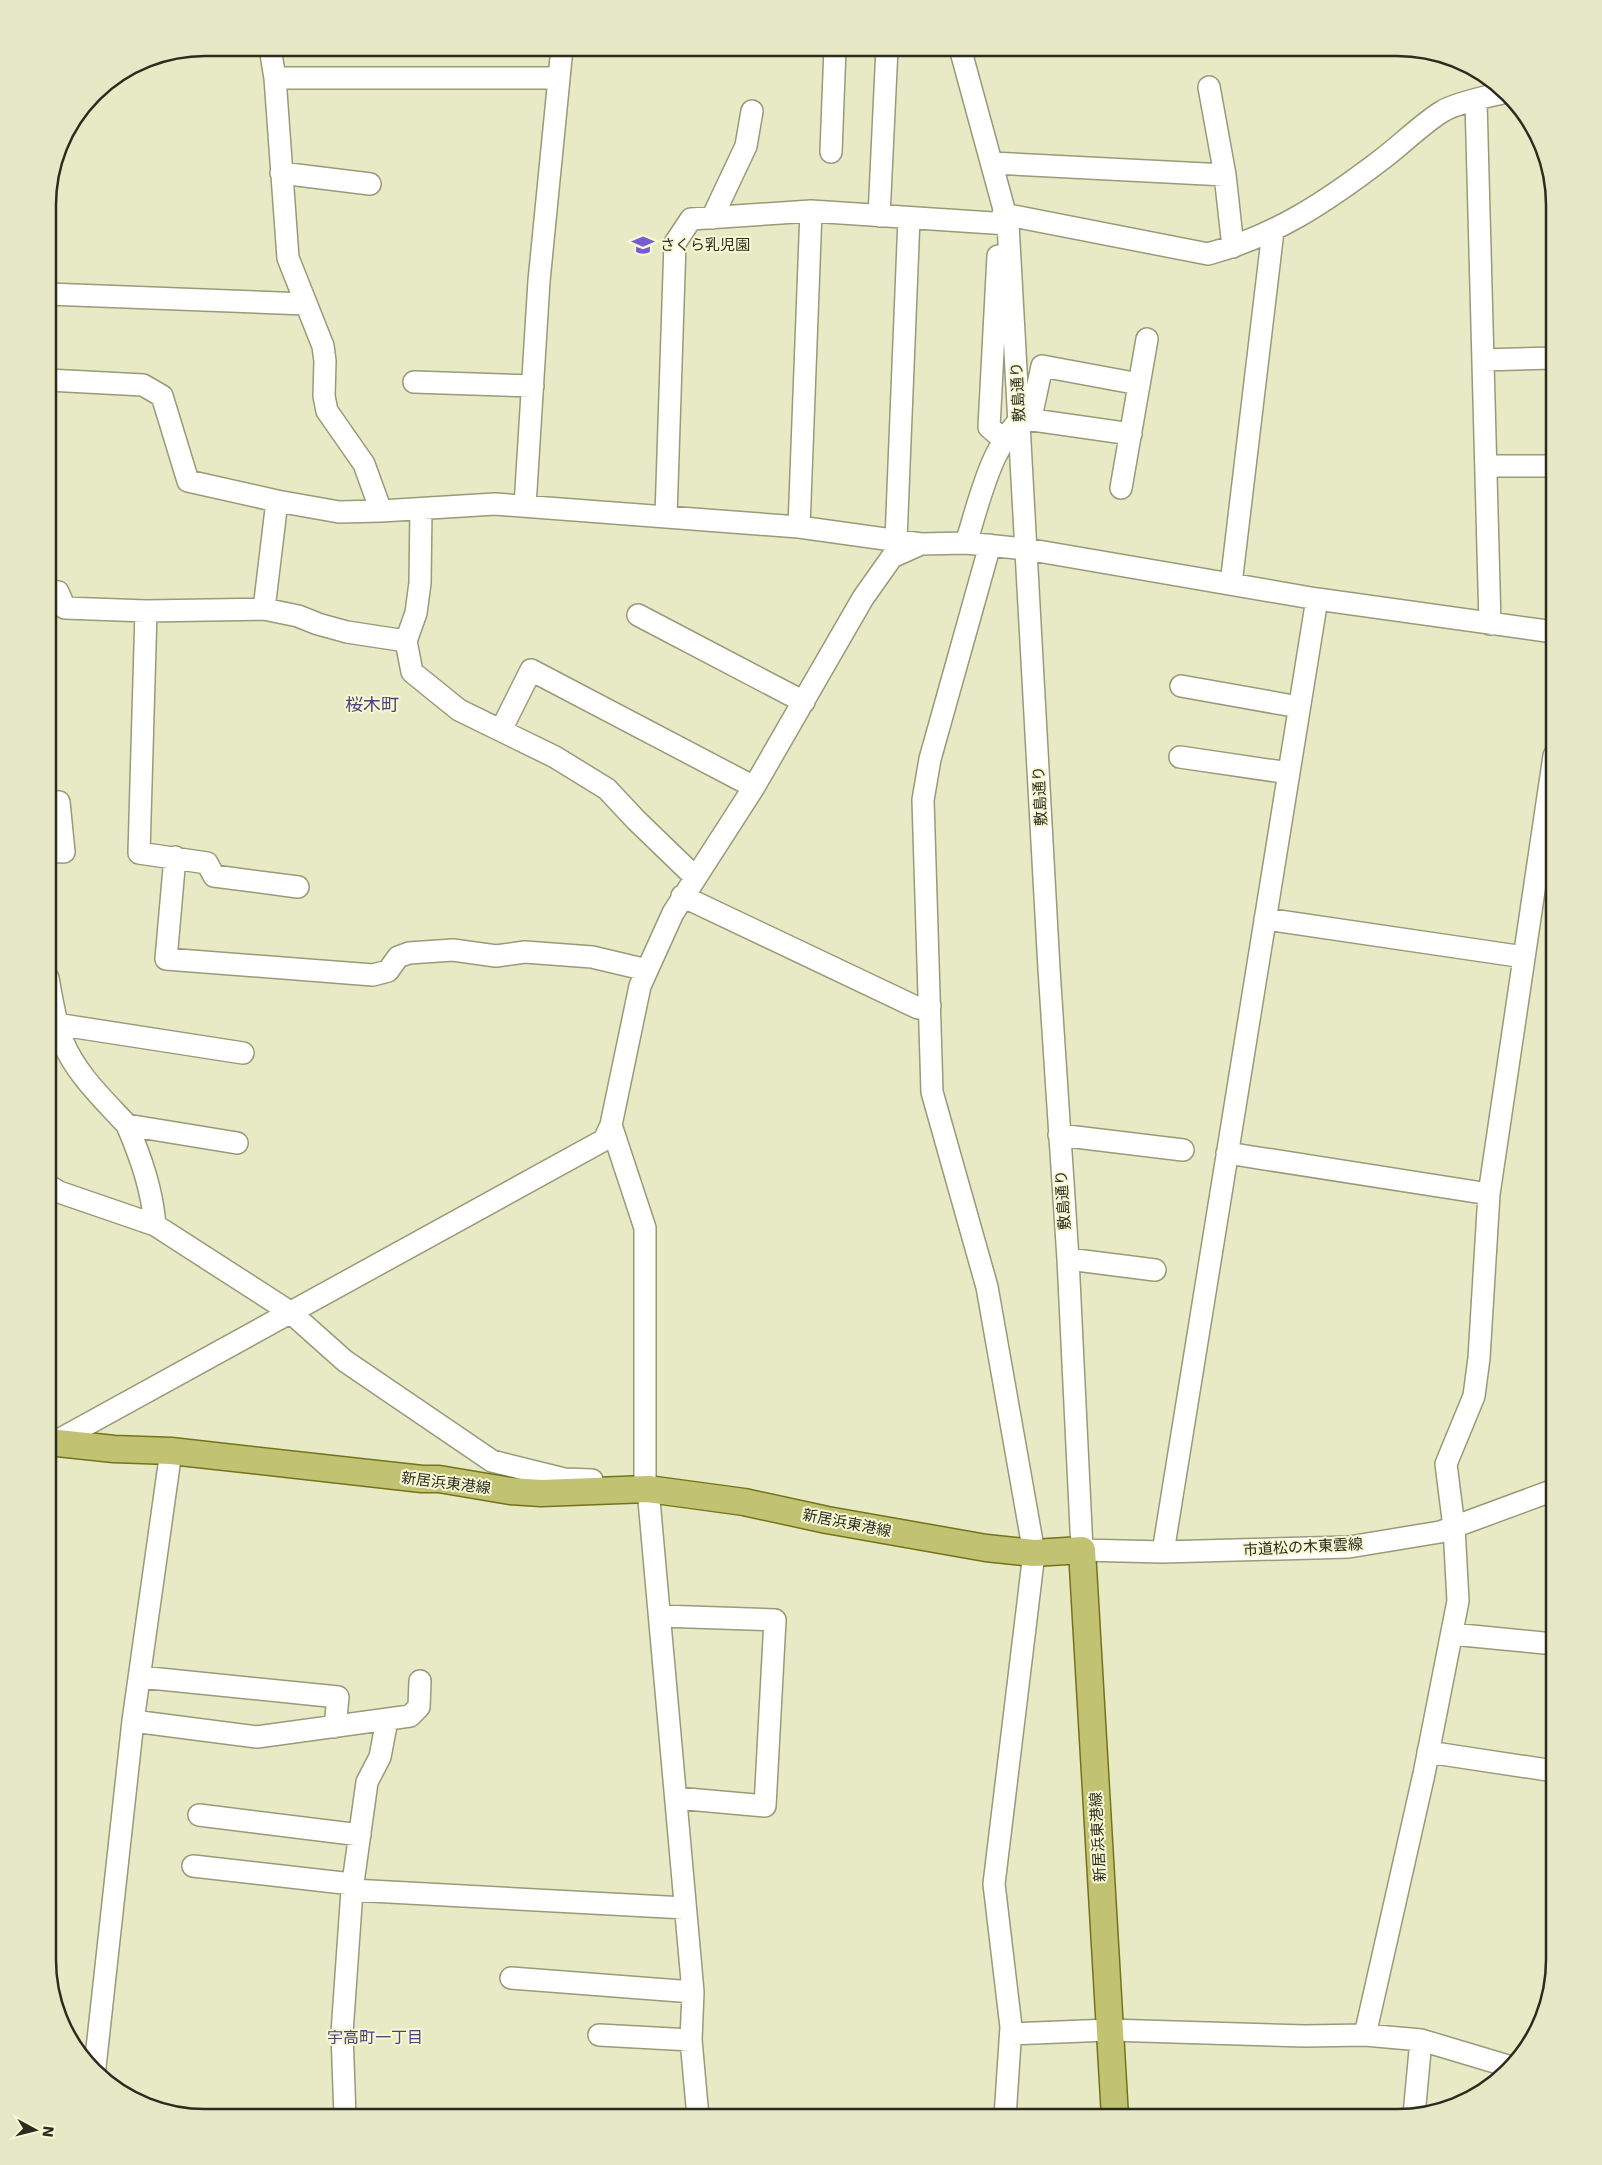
<svg xmlns="http://www.w3.org/2000/svg" width="1602" height="2165" viewBox="0 0 1602 2165" font-family="'DejaVu Sans','Noto Sans JP',sans-serif">
<rect width="100%" height="100%" fill="#e8eac6"/>
<g fill="none" stroke-linecap="round" stroke-linejoin="round">
<!-- minor casing -->
<g stroke="#989a78" stroke-width="24">
<path id="minor" d="M270 48 275 78 288 258 323 346 325 361 324 396 327 411 364 464 381 511
M960 48 1008 224 1049 969 1068 1259 1082 1550 1163 1552 1349 1547 1440 1532 1554 1490
M275 78H559
M1209 87 1225 175 1233 247
M1476 101 1490 624
M831 152 835 48
M992 163 1225 175
M281 173 370 184
M1003 214 1208 254C1275 236 1326 202 1381 160 1400 146 1424 122 1443 111 1456 103 1486 97 1502 93
M879 216 887 48
M712 218 746 146 752 111
M998 256 989 427 1005 441
M48 294 306 304
M1483 360 1554 358
M48 380 143 385 162 396 188 481 277 501 339 512 381 511 495 504 799 527 921 544
M414 382 533 386
M1019 418 1131 434
M1486 466H1554
M1121 488 1147 339
M525 506 539 281 562 48
M666 516 675 243 691 219 811 211 1008 224
M799 527 811 211
M896 540 909 218
M966 543C981 496 992 438 1033 408L1042 366 1139 384
M990 545 930 759 923 800 932 1092 987 1287 1034 1553 994 1884 1011 2027 1005 2117
M1231 584 1273 231
M48 591 58 592 65 608 146 611 264 609 298 616 318 624 347 632 406 641 412 672 459 710 555 757 607 789 636 820 695 877
M264 609 277 501
M146 611 139 853 207 863 214 876 298 887
M638 615 804 702
M406 641 416 613 420 583 421 509
M1181 686 1299 707
M501 730 531 670 754 787
M1180 757 1289 773
M48 851 64 852 59 802 48 801
M175 857 166 959 373 975 388 971 398 957 409 953 453 950 496 956 525 952 592 957 647 970
M682 896 918 1008 930 1006
M1265 919 1524 957
M48 978C52 1000 55 1022 63 1042 76 1074 104 1100 127 1125
M56 1024 243 1053
M611 1125 645 1228V1480L648 1489 693 1992 691 2040 698 2117
M1059 1135 1183 1150
M237 1143 127 1125C141 1158 152 1189 155 1225L290 1312 345 1361 492 1461 564 1479 592 1480
M1227 1153 1489 1194
M48 1185 59 1192 155 1225
M1068 1259 1155 1270
M55 1442 604 1140 611 1125 640 986 673 913 754 787 863 598 892 557 921 544 966 543 1026 549 1317 599 1554 632
M1163 1552 1317 599
M661 1616 775 1620 765 1806 676 1798
M1452 1634 1554 1644
M140 1677 338 1697 335 1727
M133 1721 257 1737 410 1716 419 1707 420 1681
M1428 1752 1554 1771
M199 1815 360 1835
M193 1866 352 1884
M352 1890 685 1908
M511 1978 693 1992
M1011 2034 1109 2030 1305 2036 1365 2035 1421 2040 1508 2066
M599 2035 691 2040
M1365 2035 1424 1774 1458 1601 1454 1527 1446 1464 1474 1396 1479 1358 1489 1194 1554 756
M95 2067 133 1721 171 1451
M1414 2115 1421 2040
M345 2117 342 2033 352 1890 367 1782 380 1757 387 1720"/>
</g>
<!-- major casing -->
<g stroke="#737319" stroke-width="29">
<path id="major" d="M48 1442 114 1449 171 1451 422 1479H439L510 1491 541 1493 648 1489 744 1502 827 1520 986 1548 1034 1553 1082 1550 1115 2117"/>
</g>
<!-- minor -->
<use href="#minor" stroke="#fff" stroke-width="21"/>
<!-- major -->
<use href="#major" stroke="#c2c273" stroke-width="26"/>
</g>
<!-- icons -->
<defs>
<g id="school-bare" transform="scale(1.725)"><path d="M0-5L7-2L0 1L-7-2ZM-4 1L0 2.5L4 1V4Q0 6-4 4Z" fill="#765bd5" stroke="#f6f7d3" stroke-width="2.5" paint-order="stroke"/></g>
</defs>
<g fill-rule="evenodd">
<use href="#school-bare" x="643" y="245"/>
</g>
<g text-anchor="middle" stroke-width="4" stroke-linejoin="round" paint-order="stroke">
<!-- poi labels -->
<g font-size="15" fill="#2b2c1e" stroke="#f6f7d3" text-anchor="start">
<text x="660" y="250">さくら乳児園</text>
</g>
<!-- street labels -->
<g font-size="15" fill="#2b2c1e" stroke="#f6f7d3">
<text transform="translate(1018 392) rotate(-93)" y="5">敷島通り</text>
<text transform="translate(1040 796) rotate(-93)" y="5">敷島通り</text>
<text transform="translate(1063 1200) rotate(-94)" y="5">敷島通り</text>
<text transform="translate(446 1483) rotate(7)" y="5">新居浜東港線</text>
<text transform="translate(847 1523) rotate(11)" y="5">新居浜東港線</text>
<text transform="translate(1303 1547) rotate(-3)" y="5">市道松の木東雲線</text>
<text transform="translate(1098 1837) rotate(-93)" y="5">新居浜東港線</text>
</g>
<!-- neighbourhood labels -->
<g font-size="16" fill="#4b417e" stroke="#f6f7d3">
<text x="375" y="2043">宇高町一丁目</text>
</g>
<!-- quarter labels -->
<g font-size="18" fill="#4b417e" stroke="#f6f7d3">
<text x="372" y="711">桜木町</text>
</g>
</g>
<!-- crop -->
<path d="M0 0H1602V2165H0ZM205 56H1397A149 149 0 0 1 1546 205V1960A149 149 0 0 1 1397 2109H205A149 149 0 0 1 56 1960V205A149 149 0 0 1 205 56Z" fill="#e6e7c5" fill-rule="evenodd"/>
<path fill="none" stroke="#2b2c1e" stroke-width="2.5" d="M205 56H1397A149 149 0 0 1 1546 205V1960A149 149 0 0 1 1397 2109H205A149 149 0 0 1 56 1960V205A149 149 0 0 1 205 56Z"/>
<!-- north arrow -->
<g transform="translate(35 2130) rotate(97)" stroke="#f6f7d3" stroke-width="4" paint-order="stroke">
<path d="M0-4L9 19L0 12L-9 19Z" fill="#2b2c1e"/>
<text y="-8" font-size="14" font-weight="bold" text-anchor="middle" fill="#2b2c1e">N</text>
</g>
</svg>
